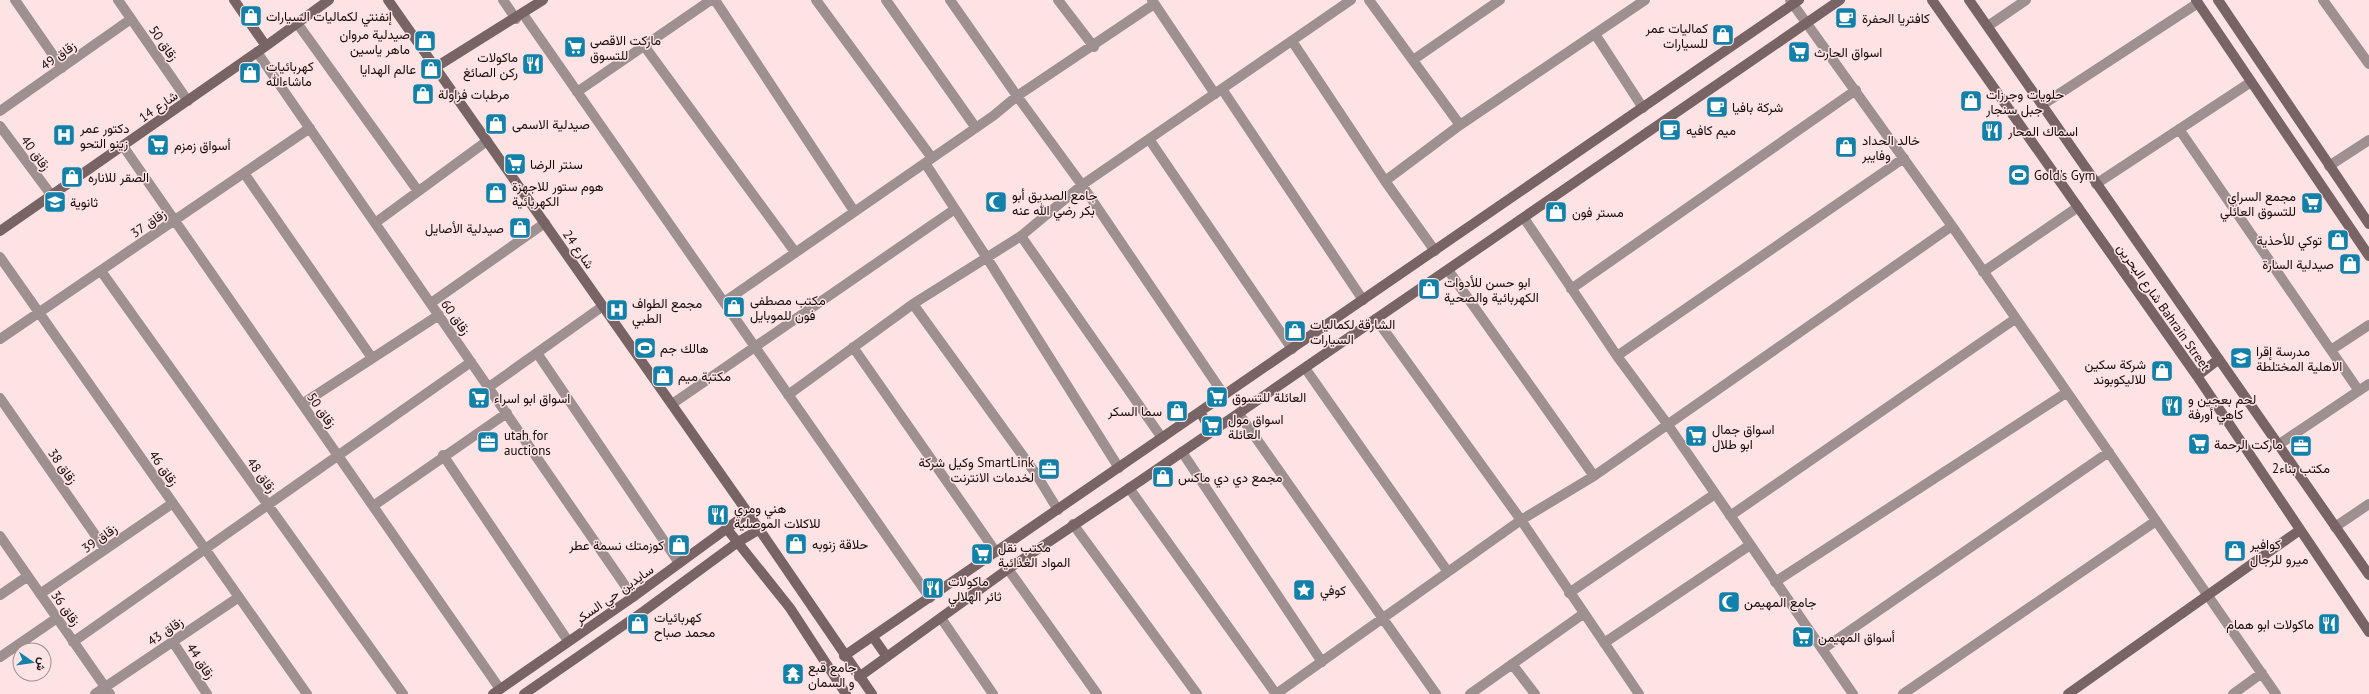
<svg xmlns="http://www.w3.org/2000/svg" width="2369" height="694" viewBox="0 0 2369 694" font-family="'PT Sans',Vazirmatn,sans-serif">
<rect width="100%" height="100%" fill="#fee3e4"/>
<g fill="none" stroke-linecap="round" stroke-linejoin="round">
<!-- street -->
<path stroke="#9e8f90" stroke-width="10" d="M15 0 62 68
M118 0 188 101
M503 0 516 19
M715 0 854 211
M816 0 932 158
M886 0 976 128
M950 0 1017 96 1082 185 1224 395
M1058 0 1094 47
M1152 0 1215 94
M1369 0 1460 125
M1790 0 1952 226 2276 694
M2323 0 2369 64
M523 14 930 598
M297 23 418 191
M1988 26 2026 0
M1595 34 1643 108
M1292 41 1385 181 1435 251
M645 47 795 252
M257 52 633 597
M1413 60 1500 0
M1222 89 1363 300
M577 92 711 0
M2042 105 2198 3
M0 111 131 19
M0 126 52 196
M2179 129 2359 391
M1149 139 1292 349
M123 146 500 689
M925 163 987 258 1119 468
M2329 166 2369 140
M244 173 372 358
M1385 181 1460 125 1645 0
M2096 184 2251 82
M1524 218 1617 356 1668 425 1853 694
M375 223 487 141
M1021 236 1162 438
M0 257 307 694
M1448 270 1594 476
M101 271 403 694
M1983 272 2078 207
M1571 289 1856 90
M724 302 993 116 1017 96 1154 4
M431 303 545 223
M913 304 1036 474 1058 510
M1376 319 1521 520 1639 694
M0 339 310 128
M853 347 996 552
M2331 350 2369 325
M537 353 679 563
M1617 356 1904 158
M1305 368 1448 572
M489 387 603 306
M788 395 913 304 1021 236 1082 185 1351 0
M0 398 105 549
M302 404 439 315
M672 404 955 209
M1239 414 1436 694
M2278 445 2369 384
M1182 452 1322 662
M443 455 568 641
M1129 488 1276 694
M373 506 507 413
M1730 516 2015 319
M1073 524 1197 694
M2335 527 2369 504
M0 536 110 694
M1008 569 1097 694
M1775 582 2066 393
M1569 593 1715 494
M40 594 173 503
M0 595 28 576
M941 618 993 694
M73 642 471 362
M173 642 207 694
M1604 643 1750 545
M1823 649 2109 452
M0 657 57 618
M1512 664 1535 694
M95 694 239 597
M1276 694 1521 520 1594 476 1952 226
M1470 694 1583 614
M1903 694 2156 521
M2233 694 2262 673"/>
<!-- secondary -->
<path stroke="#786465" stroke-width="10" d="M234 0 266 46
M388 0 748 513 872 694
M1932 0 2197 376 2369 632
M1969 0 2369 575
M2196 0 2369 256
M2218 0 2369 224
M436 67 543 0
M0 231 266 46 329 0
M2197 376 2219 359
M1200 412 1212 432
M727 529 790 608 846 694
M873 637 887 657
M844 656 1799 0
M859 677 1008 569 1140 481 1840 0
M493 694 633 597 748 513
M524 694 644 611 738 542 760 529
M2068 694 2300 530"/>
</g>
<!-- icons -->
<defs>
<g id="shop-square" transform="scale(1.15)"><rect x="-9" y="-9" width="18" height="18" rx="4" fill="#1281a9" stroke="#fee3e4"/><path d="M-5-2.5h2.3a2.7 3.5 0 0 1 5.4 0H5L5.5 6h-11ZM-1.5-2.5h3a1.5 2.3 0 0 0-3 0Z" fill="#fff"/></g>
<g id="cafe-square" transform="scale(1.15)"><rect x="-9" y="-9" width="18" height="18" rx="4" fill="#1281a9" stroke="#fee3e4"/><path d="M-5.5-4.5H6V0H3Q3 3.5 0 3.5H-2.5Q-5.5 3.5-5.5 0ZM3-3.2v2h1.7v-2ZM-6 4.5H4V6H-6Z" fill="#fff"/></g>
<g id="supermarket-square" transform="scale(1.15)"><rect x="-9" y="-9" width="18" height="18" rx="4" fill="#1281a9" stroke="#fee3e4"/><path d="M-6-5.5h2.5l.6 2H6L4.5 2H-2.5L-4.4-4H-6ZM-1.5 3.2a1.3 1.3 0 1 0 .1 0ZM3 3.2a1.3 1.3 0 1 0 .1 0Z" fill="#fff"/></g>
<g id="restaurant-square" transform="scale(1.15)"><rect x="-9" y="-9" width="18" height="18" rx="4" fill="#1281a9" stroke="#fee3e4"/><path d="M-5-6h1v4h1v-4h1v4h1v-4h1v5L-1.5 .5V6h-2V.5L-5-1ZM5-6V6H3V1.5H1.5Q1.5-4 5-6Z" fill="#fff"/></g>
<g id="hospital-square" transform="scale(1.15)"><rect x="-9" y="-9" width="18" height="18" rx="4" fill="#1281a9" stroke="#fee3e4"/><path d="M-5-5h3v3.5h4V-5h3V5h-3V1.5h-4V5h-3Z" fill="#fff"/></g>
<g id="stadium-square" transform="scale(1.15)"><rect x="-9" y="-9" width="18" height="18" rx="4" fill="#1281a9" stroke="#fee3e4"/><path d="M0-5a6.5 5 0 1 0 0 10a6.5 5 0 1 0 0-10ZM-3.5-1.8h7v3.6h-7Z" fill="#fff"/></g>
<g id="school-square" transform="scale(1.15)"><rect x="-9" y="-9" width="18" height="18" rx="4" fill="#1281a9" stroke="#fee3e4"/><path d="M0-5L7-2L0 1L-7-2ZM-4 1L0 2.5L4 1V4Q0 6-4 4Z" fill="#fff"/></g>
<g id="mosque-square" transform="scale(1.15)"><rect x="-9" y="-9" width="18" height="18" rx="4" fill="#1281a9" stroke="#fee3e4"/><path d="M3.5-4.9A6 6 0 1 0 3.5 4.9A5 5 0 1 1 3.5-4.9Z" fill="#fff"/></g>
<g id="office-square" transform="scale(1.15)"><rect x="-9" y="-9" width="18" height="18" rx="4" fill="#1281a9" stroke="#fee3e4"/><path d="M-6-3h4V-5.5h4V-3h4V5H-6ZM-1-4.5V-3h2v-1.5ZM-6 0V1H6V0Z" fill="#fff"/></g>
<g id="sight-square" transform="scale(1.15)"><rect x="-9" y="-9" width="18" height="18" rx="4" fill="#1281a9" stroke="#fee3e4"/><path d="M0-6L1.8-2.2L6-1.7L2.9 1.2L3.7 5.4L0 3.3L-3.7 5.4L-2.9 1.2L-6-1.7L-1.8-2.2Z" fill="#fff"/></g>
<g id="temple-square" transform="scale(1.15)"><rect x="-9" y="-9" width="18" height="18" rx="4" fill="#1281a9" stroke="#fee3e4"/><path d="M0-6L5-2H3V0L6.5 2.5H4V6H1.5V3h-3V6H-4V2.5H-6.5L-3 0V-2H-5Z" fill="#fff"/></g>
</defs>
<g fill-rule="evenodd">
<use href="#shop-square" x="251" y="16"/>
<use href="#cafe-square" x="1846" y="18"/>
<use href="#shop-square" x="1723" y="35"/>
<use href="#shop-square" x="425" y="41"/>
<use href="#supermarket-square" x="575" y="47"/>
<use href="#supermarket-square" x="1799" y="52"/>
<use href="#restaurant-square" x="533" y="64"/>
<use href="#shop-square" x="431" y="69"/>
<use href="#shop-square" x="250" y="73"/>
<use href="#shop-square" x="423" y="94"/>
<use href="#shop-square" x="1971" y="101"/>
<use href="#cafe-square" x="1717" y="107"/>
<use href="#shop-square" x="496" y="124"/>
<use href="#cafe-square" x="1670" y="130"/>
<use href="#restaurant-square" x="1992" y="131"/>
<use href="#hospital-square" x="64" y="135"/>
<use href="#supermarket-square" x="158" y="145"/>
<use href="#shop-square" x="1846" y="147"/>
<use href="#supermarket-square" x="515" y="164"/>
<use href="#stadium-square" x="2019" y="175"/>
<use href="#shop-square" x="72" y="177"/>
<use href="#shop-square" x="496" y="193"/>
<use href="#school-square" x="55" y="202"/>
<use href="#mosque-square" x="996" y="202"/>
<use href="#supermarket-square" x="2312" y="203"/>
<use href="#shop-square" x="1556" y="212"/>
<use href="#shop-square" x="520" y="228"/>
<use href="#shop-square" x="2338" y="240"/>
<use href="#shop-square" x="2350" y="264"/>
<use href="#shop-square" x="1429" y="289"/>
<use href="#shop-square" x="734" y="307"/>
<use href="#hospital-square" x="617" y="310"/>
<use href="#shop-square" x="1295" y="331"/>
<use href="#stadium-square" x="645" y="348"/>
<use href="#school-square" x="2241" y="358"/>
<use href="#shop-square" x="2162" y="371"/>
<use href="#shop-square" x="663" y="376"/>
<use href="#supermarket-square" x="1217" y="397"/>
<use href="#supermarket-square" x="479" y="398"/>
<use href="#restaurant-square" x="2172" y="406"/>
<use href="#shop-square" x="1177" y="411"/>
<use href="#supermarket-square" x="1212" y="426"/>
<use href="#supermarket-square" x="1696" y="436"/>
<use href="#office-square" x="488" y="442"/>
<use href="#supermarket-square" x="2199" y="444"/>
<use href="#office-square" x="2301" y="446"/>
<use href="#office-square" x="1049" y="469"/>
<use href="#shop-square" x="1163" y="477"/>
<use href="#restaurant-square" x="718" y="515"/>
<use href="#shop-square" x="796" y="544"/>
<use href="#shop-square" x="679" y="545"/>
<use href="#shop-square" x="2235" y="551"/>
<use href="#supermarket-square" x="982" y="554"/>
<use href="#restaurant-square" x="933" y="588"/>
<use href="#sight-square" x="1304" y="590"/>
<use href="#mosque-square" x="1729" y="602"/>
<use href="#shop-square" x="638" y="624"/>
<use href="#restaurant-square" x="2329" y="624"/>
<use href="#supermarket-square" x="1803" y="637"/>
<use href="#temple-square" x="793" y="674"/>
</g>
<g text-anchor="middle" stroke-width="3" stroke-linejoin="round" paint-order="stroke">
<!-- poi labels -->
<g font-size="13" fill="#150b0b" stroke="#fee3e4" text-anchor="start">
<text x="266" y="21">إنفنتي لكماليات السيارات</text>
<text x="1862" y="23">كافتريا الحفرة</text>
<text x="1708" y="33" text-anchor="end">كماليات عمر<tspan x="1708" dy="15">للسيارات</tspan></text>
<text x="410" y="39" text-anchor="end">صيدلية مروان<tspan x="410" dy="15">ماهر ياسين</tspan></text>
<text x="590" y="45">ماركت الاقصى<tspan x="590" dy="15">للتسوق</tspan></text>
<text x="1814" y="57">اسواق الحارث</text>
<text x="518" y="62" text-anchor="end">ماكولات<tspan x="518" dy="15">ركن الصائغ</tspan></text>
<text x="266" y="71">كهربائيات<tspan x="266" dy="15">ماشاءالله</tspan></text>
<text x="416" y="74" text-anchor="end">عالم الهدايا</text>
<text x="438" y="99">مرطبات فراولة</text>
<text x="1986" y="99">حلويات وجرزات<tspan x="1986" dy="15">جبل سنجار</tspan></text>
<text x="1732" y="112">شركة بافيا</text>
<text x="512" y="129">صيدلية الاسمى</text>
<text x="80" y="133">دكتور عمر<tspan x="80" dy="15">زينو التحو</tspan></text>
<text x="1686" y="135">ميم كافيه</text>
<text x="2008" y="136">اسماك المحار</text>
<text x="1862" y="145">خالد الحداد<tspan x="1862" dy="15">وفايبر</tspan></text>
<text x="174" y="150">أسواق زمزم</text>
<text x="530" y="169">سنتر الرضا</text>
<text x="2034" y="180">Gold's Gym</text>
<text x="88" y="182">الصقر للاناره</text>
<text x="512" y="191">هوم ستور للاجهزة<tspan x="512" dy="15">الكهربائية</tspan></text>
<text x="1012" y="200">جامع الصديق أبو<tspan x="1012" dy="15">بكر رضي الله عنه</tspan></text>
<text x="2296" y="201" text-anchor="end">مجمع السراي<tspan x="2296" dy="15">للتسوق العائلي</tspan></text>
<text x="70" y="207">ثانوية</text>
<text x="1572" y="217">مستر فون</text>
<text x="504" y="233" text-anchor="end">صيدلية الأصايل</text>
<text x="2322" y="245" text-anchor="end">توكي للأحذية</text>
<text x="2334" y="269" text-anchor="end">صيدلية السارة</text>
<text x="1444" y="287">ابو حسن للأدوات<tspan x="1444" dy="15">الكهربائية والصحية</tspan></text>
<text x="750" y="305">مكتب مصطفى<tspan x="750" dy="15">فون للموبايل</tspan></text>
<text x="632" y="308">مجمع الطواف<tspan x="632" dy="15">الطبي</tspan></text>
<text x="1310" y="329">الشارقة لكماليات<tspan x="1310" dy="15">السيارات</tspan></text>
<text x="660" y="353">هالك جم</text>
<text x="2256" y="356">مدرسة إقرا<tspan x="2256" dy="15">الاهلية المختلطة</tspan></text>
<text x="2146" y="369" text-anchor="end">شركة سكين<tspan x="2146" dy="15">للاليكوبوند</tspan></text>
<text x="678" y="381">مكتبة ميم</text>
<text x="1232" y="402">العائلة للتسوق</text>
<text x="494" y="403">اسواق ابو اسراء</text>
<text x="2188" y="404">لحم بعجين و<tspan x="2188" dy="15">كاهي أورفة</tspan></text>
<text x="1162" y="416" text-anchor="end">سما السكر</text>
<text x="1228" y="424">اسواق مول<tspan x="1228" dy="15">العائلة</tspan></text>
<text x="1712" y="434">اسواق جمال<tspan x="1712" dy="15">ابو طلال</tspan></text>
<text x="504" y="440">utah for<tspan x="504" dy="15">auctions</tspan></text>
<text x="2214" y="449">ماركت الرحمة</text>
<text x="1034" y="467" text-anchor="end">وكيل شركة SmartLink<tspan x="1034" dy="15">لخدمات الانترنت</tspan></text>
<text x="2301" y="473" text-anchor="middle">مكتب بناء2</text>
<text x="1178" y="482">مجمع دي دي ماكس</text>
<text x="734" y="513">هني ومري<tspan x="734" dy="15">للاكلات الموصلية</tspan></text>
<text x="812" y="549">حلاقة زنوبه</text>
<text x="2250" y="549">كوافير<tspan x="2250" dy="15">ميرو للرجال</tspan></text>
<text x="664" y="550" text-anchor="end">كوزمتك نسمة عطر</text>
<text x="998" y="552">مكتب نقل<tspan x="998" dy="15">المواد الغذائية</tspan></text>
<text x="948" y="586">ماكولات<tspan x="948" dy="15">ثائر الهلالي</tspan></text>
<text x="1320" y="595">كوفي</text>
<text x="1744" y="607">جامع المهيمن</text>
<text x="654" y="622">كهربائيات<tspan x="654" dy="15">محمد صباح</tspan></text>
<text x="2314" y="629" text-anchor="end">ماكولات ابو همام</text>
<text x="1818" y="642">أسواق المهيمن</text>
<text x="808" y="672">جامع قبع<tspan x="808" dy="15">و السمان</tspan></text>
</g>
<!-- street labels -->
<g font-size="13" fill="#150b0b" stroke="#fee3e4">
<text transform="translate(164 43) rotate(55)" y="5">زقاق 50</text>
<text transform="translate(58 55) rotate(-35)" y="5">زقاق 49</text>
<text transform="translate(158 106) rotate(-35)" y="5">شارع 14</text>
<text transform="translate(36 153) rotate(54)" y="5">زقاق 40</text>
<text transform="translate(148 223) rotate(-34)" y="5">زقاق 37</text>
<text transform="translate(579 249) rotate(55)" y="5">شارع 24</text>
<text transform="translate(2164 307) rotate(55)" y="5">شارع البحرين Bahrain Street</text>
<text transform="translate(456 317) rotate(55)" y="5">زقاق 60</text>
<text transform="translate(322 410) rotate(55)" y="5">زقاق 50</text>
<text transform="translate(63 466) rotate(55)" y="5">زقاق 38</text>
<text transform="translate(164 468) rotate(55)" y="5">زقاق 46</text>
<text transform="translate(262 475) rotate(54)" y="5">زقاق 48</text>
<text transform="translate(99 538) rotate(-35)" y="5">زقاق 39</text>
<text transform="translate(614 594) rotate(-35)" y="5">سايدين حي السكر</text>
<text transform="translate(66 608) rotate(55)" y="5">زقاق 36</text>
<text transform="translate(165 631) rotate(-34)" y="5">زقاق 43</text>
<text transform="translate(201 661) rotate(57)" y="5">زقاق 44</text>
</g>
</g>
<!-- north arrow -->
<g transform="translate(32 662) rotate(103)"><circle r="19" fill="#fee3e4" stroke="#a18d8d"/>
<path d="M0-3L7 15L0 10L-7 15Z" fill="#1281a9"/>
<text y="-6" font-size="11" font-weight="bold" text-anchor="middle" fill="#150b0b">ش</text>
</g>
</svg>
